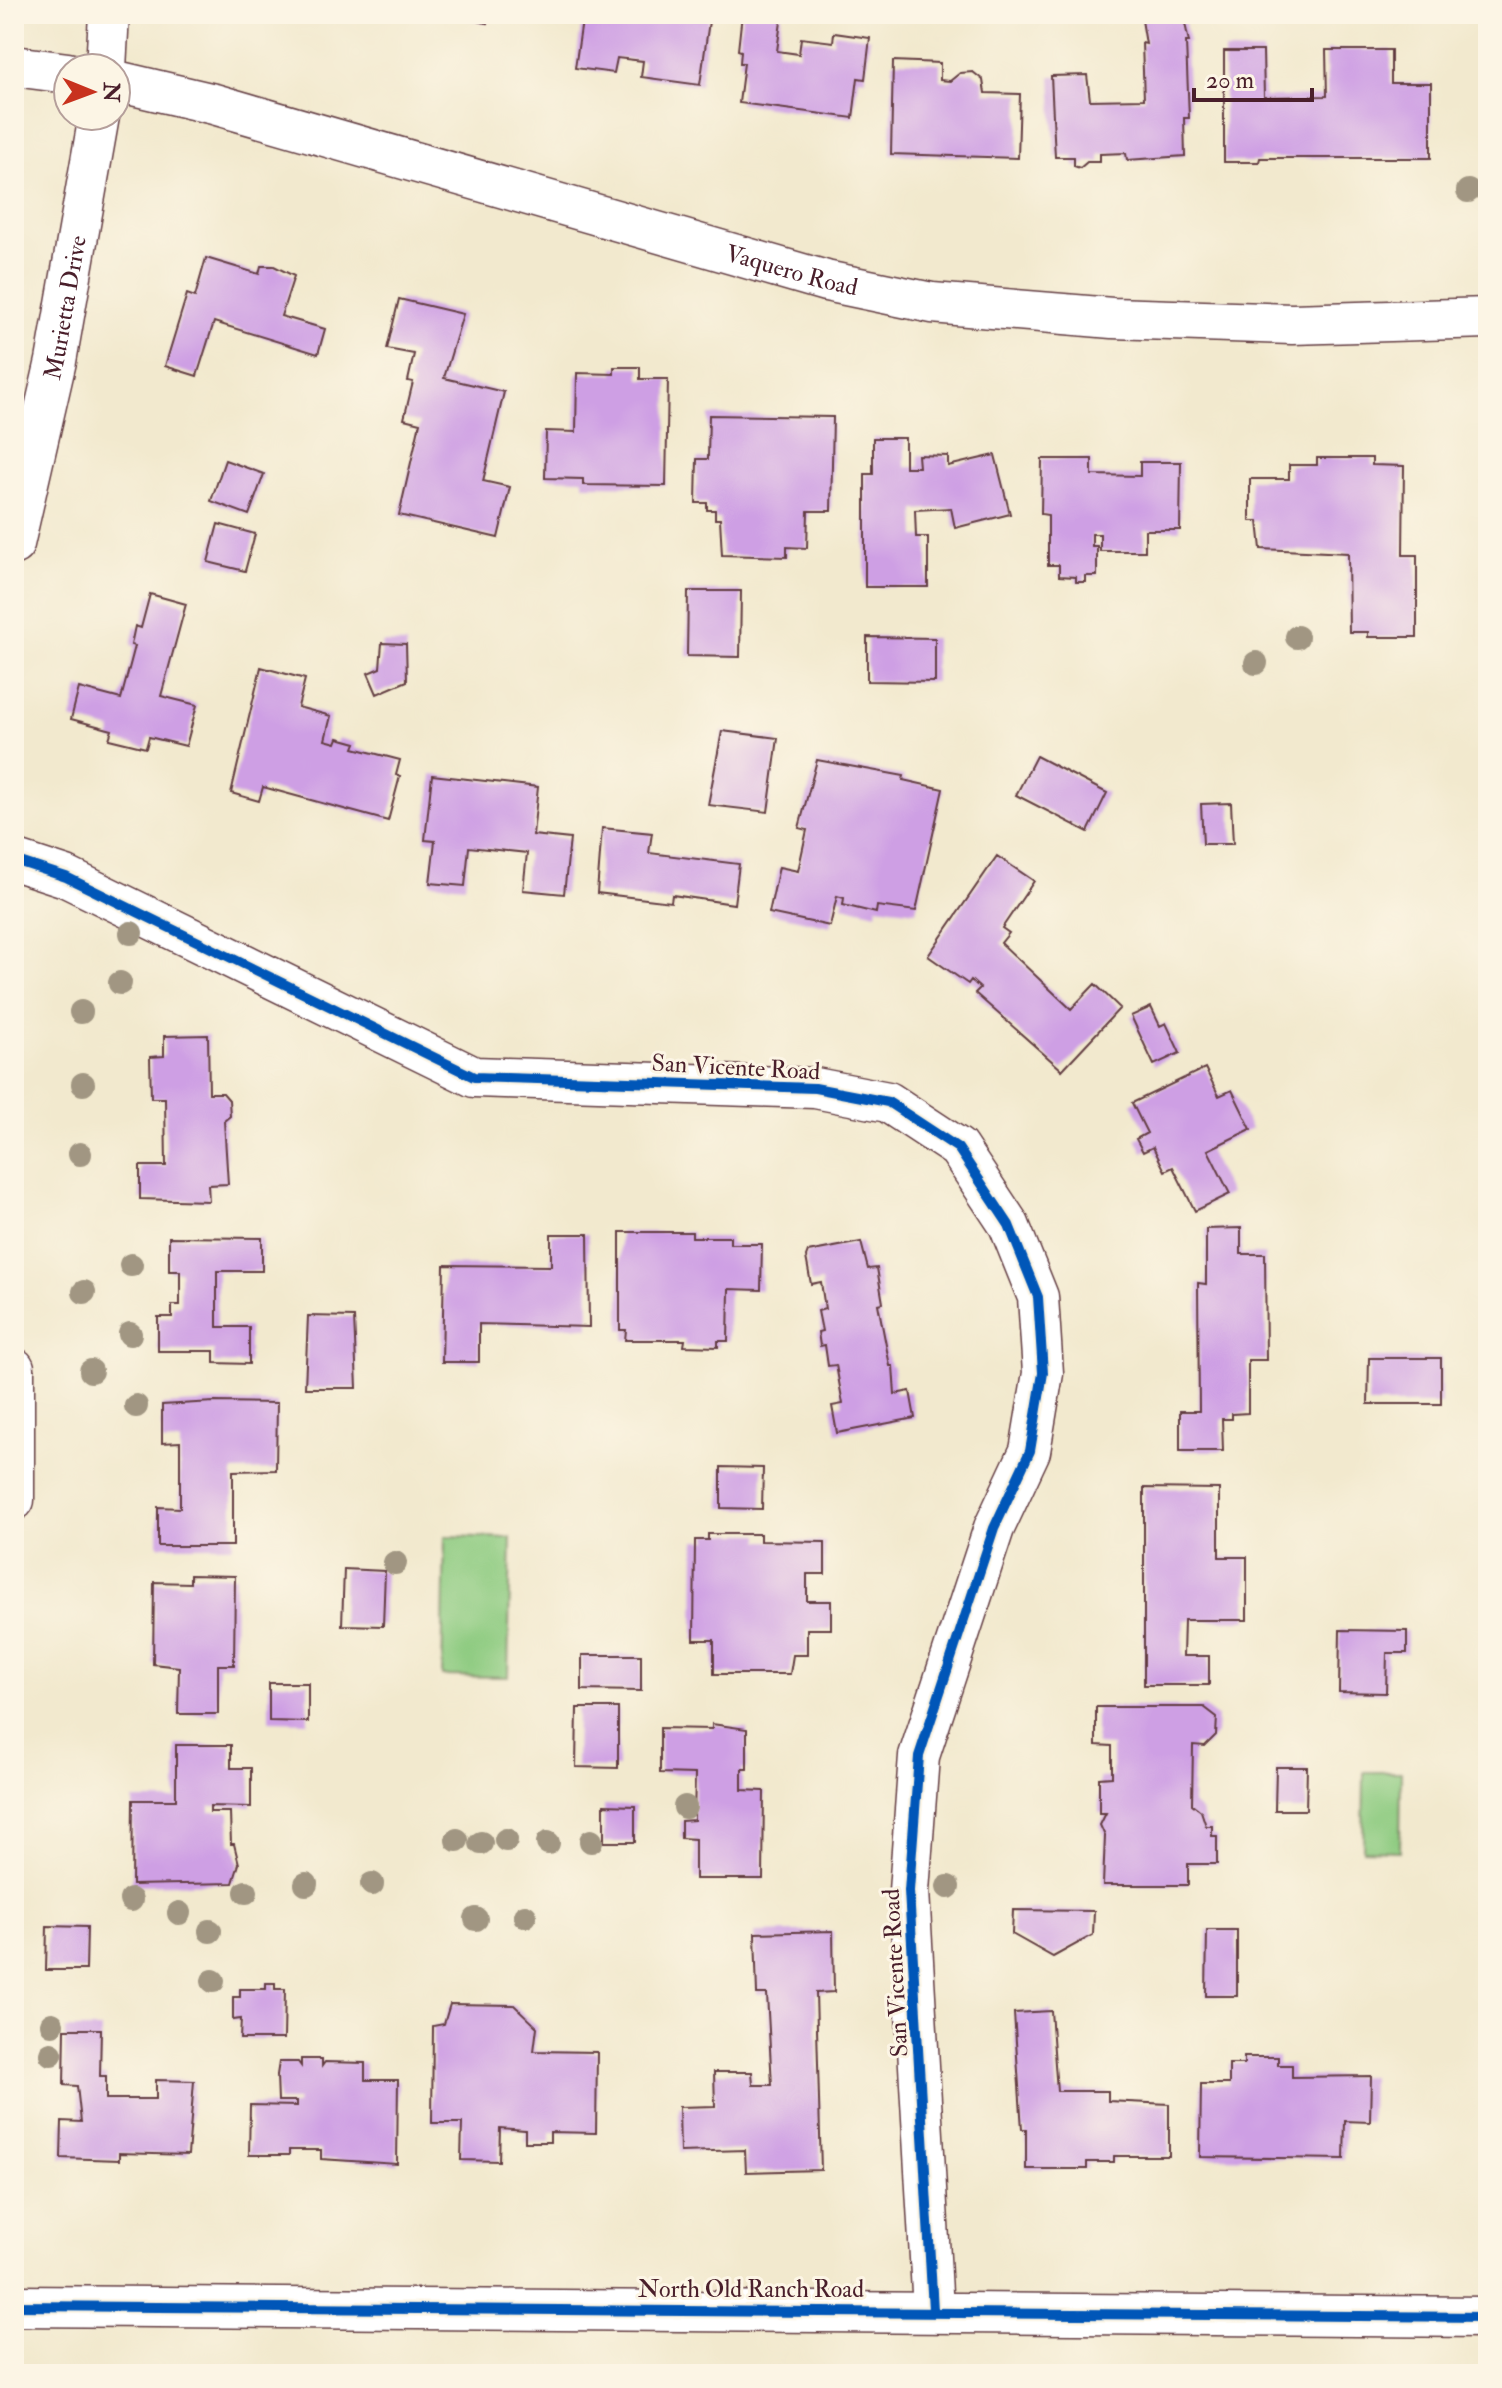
<svg xmlns="http://www.w3.org/2000/svg" width="1502" height="2388" viewBox="0 0 1502 2388" font-family="'IM FELL Double Pica',serif">
<rect width="100%" height="100%" fill="#fcf5e5"/>
<filter id="ink" filterUnits="userSpaceOnUse"><feTurbulence type="fractalNoise" baseFrequency=".0125" numOctaves="2"/><feDisplacementMap in="SourceGraphic" scale="16" xChannelSelector="R" yChannelSelector="G"/><feConvolveMatrix kernelMatrix="1 2 1 2 8 2 1 2 1" color-interpolation-filters="sRGB"/></filter>
<filter id="wash" filterUnits="userSpaceOnUse"><feTurbulence type="fractalNoise" baseFrequency=".006" numOctaves="4" result="noise"/><feDisplacementMap in="SourceGraphic" scale="32" xChannelSelector="R" yChannelSelector="G"/><feGaussianBlur stdDeviation="1.8" result="paint"/><feColorMatrix in="noise" values="0 0 0 0 0 0 0 0 0 0 0 0 0 0 0 0 0 1.4 0 .05"/><feComposite in="paint" operator="in"/></filter>
<g filter="url(#wash)">
<rect width="100%" height="100%" fill="#f2e9ce"/>
<!-- green -->
<path fill="#8dcb80" stroke="#6c7556" stroke-width="2" d="M445 1536 511 1538 508 1677 442 1676Z
M1364 1772H1401L1400 1851 1363 1850Z"/>
<g id="blocks">
<!-- building -->
<path fill="#ce9fe4" d="M442 14H489L487 23Z
M583 14H710L700 85 641 77 643 61 617 58 614 73 575 68Z
M742 14H782L777 51 799 54 801 38 833 42 834 33 870 38 865 79 858 78 853 118 739 103 744 63H740L741 51 738 50Z
M1141 14H1183L1189 42H1186L1189 118H1184L1185 156 1127 160 1126 153 1100 154V162H1087L1080 168 1074 166V157H1055L1051 76 1087 75 1090 100 1144 99 1142 43 1146 44Z
M1326 50H1391V83H1431V158H1260L1259 162H1224V51H1263L1264 97 1327 96Z
M893 61 940 63V80L950 81 960 73 973 72 983 80 985 93 1020 94 1018 158 891 154Z
M206 258 259 274 261 266H274L294 276 281 316 325 329 318 354 214 322 197 376 165 366 187 294 195 297Z
M399 299 463 314 444 378 504 392 483 481 510 487 498 538 399 515 420 423 404 419 413 382 408 381 414 354 387 349Z
M614 367H640V379H668L666 486 583 485V479L545 478 546 431 576 432 577 373 614 374Z
M709 415 833 417 831 511H808L807 548 787 547V557L722 555 720 519H715V510H707V503H696L697 459H708Z
M873 438H905V467H919L918 455 948 456V466L995 455 1010 514 955 528 951 508 915 510 916 537H928V587H865V474H873Z
M1317 458H1372V465L1404 466 1403 555H1417V637H1368V632H1349L1348 553 1261 549 1258 521H1250V479H1289V465H1317Z
M1042 459H1092V475L1140 476V462H1181L1180 530H1145V551H1100V534H1092V546H1097V576H1085V582H1076V577L1059 576V565H1048V515L1041 514Z
M225 460 264 474 249 515 211 501Z
M218 524 255 534 245 571 208 562Z
M688 591H741L740 657 687 656Z
M150 594 186 604 161 696 197 705 186 746 149 737 146 748 109 739 112 730 71 719 79 688 121 699 135 646 131 645 135 626 141 628Z
M867 637 935 638V682L867 681Z
M382 643 406 644 407 681 377 694 368 673 380 668Z
M261 667 305 679 298 707 331 716 325 740 336 743 338 738 356 743 354 748 400 760 396 775 400 776 388 821 263 787 259 801 231 793Z
M722 731 778 738 768 812 708 805Z
M1036 756 1107 793 1088 832 1016 795Z
M817 760 904 776 903 780 943 789 916 911 877 906 876 913 843 905 844 898 837 896 830 926 769 913 779 867 798 871 807 830 799 828Z
M432 775 538 787 533 835 570 839 564 894 523 890 527 853 469 847 465 886 430 883 435 841 425 840Z
M1231 803 1233 844H1203L1201 804Z
M602 828 652 833 649 853 739 864 734 904 672 895 671 902 597 893Z
M997 856 1034 881 1002 928 1009 933 1001 943 1071 1009 1095 984 1120 1008 1062 1070 975 993 980 988 971 980 968 984 928 956Z
M1151 1007 1160 1026 1166 1023 1180 1053 1154 1065 1131 1016Z
M208 1035 209 1093H223L229 1100 230 1116 224 1121 228 1184 208 1185 209 1201 140 1199V1166H166L165 1098H151L150 1057 164 1056V1036Z
M1205 1068 1219 1096 1232 1090 1251 1129 1208 1150 1230 1194 1195 1211 1173 1167 1165 1171 1153 1147 1143 1152 1136 1139 1147 1133 1132 1103Z
M1241 1228V1254H1265L1266 1360H1248V1413L1232 1414V1419H1222L1223 1451H1180V1411H1199L1198 1283 1206 1284V1229Z
M620 1232H692V1237H730V1244H762L761 1290 729 1289 728 1341H718V1347L684 1346 685 1340H625L626 1330H620Z
M551 1234H588L589 1327 479 1324V1362H442L444 1265 551 1266Z
M169 1237 262 1238V1271H217V1327H249V1364L214 1363V1351H158V1317H172V1305H180V1271H169Z
M861 1242 868 1269 877 1268 883 1303 878 1304 890 1366H893L895 1394 910 1391 915 1418 837 1433 832 1406 843 1404 836 1365 828 1366 825 1345 820 1346 818 1332 822 1331 818 1311 825 1309 821 1282 811 1284 806 1257 808 1252Z
M308 1316 354 1317 357 1388H305Z
M1369 1358H1441V1404H1368Z
M214 1402 277 1403 276 1470 233 1471V1546H158V1507L180 1508V1442L162 1443V1405Z
M721 1467 763 1468 762 1509 721 1508Z
M1144 1488 1219 1489V1557H1247V1620H1184L1183 1656H1209V1685H1144Z
M708 1534H760V1541L825 1542V1574H807V1601H831V1629H807V1655H793L790 1674H714V1640H694L695 1540H708Z
M344 1569 385 1571 383 1626 342 1625Z
M190 1575 235 1576 234 1665H218V1714H178L179 1667 153 1664 154 1582 190 1583Z
M1340 1630 1407 1631V1653H1387L1386 1693 1339 1692Z
M582 1655H641V1691L582 1690Z
M269 1683H308V1722L269 1721Z
M1096 1707H1204L1217 1717 1216 1735 1205 1746 1193 1745 1192 1804 1201 1811 1206 1826H1212V1836H1217V1864H1188V1885H1103L1105 1836 1100 1825 1106 1813H1099V1778L1112 1777V1746L1096 1745Z
M577 1708H618V1768L576 1767Z
M712 1724 747 1729V1769H742V1790L764 1791 763 1879H695V1839L681 1838V1821L694 1820 695 1774 660 1773V1728L712 1729Z
M176 1745H231V1768H251V1807L210 1806V1812H230L231 1844H234L239 1864 233 1883 132 1885 133 1800H176Z
M1276 1767H1307L1306 1810H1275Z
M604 1805 635 1806V1842H604Z
M1013 1910 1094 1911 1093 1935 1053 1957 1012 1934Z
M47 1926 87 1927 86 1970H46Z
M1207 1930H1237V1996H1206Z
M833 1931 834 1992 816 1993 821 2170 746 2172 745 2150 680 2152 679 2107 715 2106 714 2072H752L753 2085H772L767 1994H757L755 1933Z
M266 1983H275V1989H285L284 2039H240L241 2019 233 2020V1997H240V1989H266Z
M450 2004 514 2005 537 2027 534 2051 597 2052 596 2133 550 2132V2142H525V2130L500 2128 499 2161 461 2160 462 2123H432L433 2026 444 2024Z
M1051 2011 1057 2091H1108V2101L1169 2104V2156H1114V2162H1087V2169H1026V2129H1022L1014 2013Z
M65 2029H101L100 2076H106V2099H156V2080L194 2081 188 2155 119 2153V2160L61 2158 62 2121 81 2122 77 2086 64 2085Z
M1244 2057H1278V2065H1292V2077L1371 2076 1370 2122 1345 2121 1344 2159 1200 2157 1201 2084H1229V2064H1244Z
M301 2059H322V2066L325 2062 365 2063V2080H398L397 2164 321 2159V2150H289V2155H249L250 2105 297 2106V2101H278L277 2075 279 2062H298L301 2066Z"/>
</g>
</g>
<g filter="url(#ink)">
<use href="#blocks" fill-opacity="0" stroke="#633d43" stroke-width="2"/>
<g fill="none" stroke-linecap="round" stroke-linejoin="round">
<!-- minor casing -->
<g stroke="#633d43" stroke-width="43">
<g id="minor">
<path d="M14 66 68 73"/>
<path d="M106 68 109 14"/>
<path id="s1" d="M116 81 214 104 826 281 932 303 1112 318 1292 324 1488 318"/>
<path id="s2" d="M14 544 56 361 99 116"/>
<path d="M14 860 66 877 474 1077 815 1088 888 1102 958 1148 1009 1225 1038 1297 1043 1373 1030 1451 994 1528 919 1756 909 1891 933 2310"/>
<path d="M14 1368V1500"/>
<path d="M14 2306 1488 2317"/>
</g>
</g>
<!-- minor -->
<use href="#minor" stroke="#fff" stroke-width="40"/>
<!-- cycleway casing -->
<g stroke="#fcf5e5" stroke-width="15">
<path id="cycleway" d="M14 860 66 877 474 1077 815 1088 888 1102 958 1148 1009 1225 1038 1297 1043 1373 1030 1451 994 1528 919 1756 909 1891 933 2310
M14 2306 1488 2317"/>
</g>
<!-- cycleway -->
<use href="#cycleway" stroke="#0057b8" stroke-width="10"/>
</g>
<!-- trees -->
<g fill="#a19682">
<circle cx="1468" cy="191" r="12"/>
<circle cx="1297" cy="637" r="12"/>
<circle cx="1256" cy="663" r="12"/>
<circle cx="131" cy="933" r="12"/>
<circle cx="120" cy="983" r="12"/>
<circle cx="81" cy="1012" r="12"/>
<circle cx="83" cy="1084" r="12"/>
<circle cx="80" cy="1154" r="12"/>
<circle cx="131" cy="1265" r="12"/>
<circle cx="84" cy="1292" r="12"/>
<circle cx="130" cy="1334" r="12"/>
<circle cx="91" cy="1371" r="12"/>
<circle cx="136" cy="1406" r="12"/>
<circle cx="395" cy="1563" r="12"/>
<circle cx="685" cy="1807" r="12"/>
<circle cx="457" cy="1840" r="12"/>
<circle cx="506" cy="1840" r="12"/>
<circle cx="591" cy="1841" r="12"/>
<circle cx="481" cy="1843" r="12"/>
<circle cx="548" cy="1843" r="12"/>
<circle cx="306" cy="1884" r="12"/>
<circle cx="372" cy="1884" r="12"/>
<circle cx="948" cy="1887" r="12"/>
<circle cx="246" cy="1892" r="12"/>
<circle cx="131" cy="1900" r="12"/>
<circle cx="179" cy="1913" r="12"/>
<circle cx="525" cy="1916" r="12"/>
<circle cx="476" cy="1919" r="12"/>
<circle cx="210" cy="1931" r="12"/>
<circle cx="213" cy="1981" r="12"/>
<circle cx="52" cy="2024" r="12"/>
<circle cx="51" cy="2054" r="12"/>
</g>
</g>
<g text-anchor="middle" stroke-width="6" stroke-linejoin="round" paint-order="stroke">
<!-- street labels -->
<g font-size="24" fill="#4a1f2b" stroke="#fcf5e5">
<text dy="8" stroke="none"><textPath href="#s1" startOffset="702">Vaquero Road</textPath></text>
<text dy="8" stroke="none"><textPath href="#s2" startOffset="242">Murietta Drive</textPath></text>
<text transform="translate(736 1067) rotate(3)" y="8">San Vicente Road</text>
<text transform="translate(895 1973) rotate(-93)" y="8">San Vicente Road</text>
<text x="751" y="2297">North Old Ranch Road</text>
</g>
</g>
<!-- margin -->
<rect width="1502" height="2388" fill="none" stroke="#fcf5e5" stroke-width="48"/>
<!-- north arrow -->
<g transform="translate(92 92) rotate(91)"><circle r="38" fill="#fcf5e5" stroke="#b59f9b" stroke-width="2"/>
<path d="M0-6L14 30L0 20L-14 30Z" fill="#c8321e"/>
<text y="-12" font-size="22" font-weight="bold" text-anchor="middle" fill="#4a1f2b">N</text>
</g>
<!-- scale -->
<path d="M1194 88v12h118v-12" fill="none" stroke="#4a1f2b" stroke-width="4"/>
<text x="1206" y="88" font-size="24" fill="#4a1f2b" stroke="#fcf5e5" stroke-width="6" paint-order="stroke">20 m</text>
</svg>
